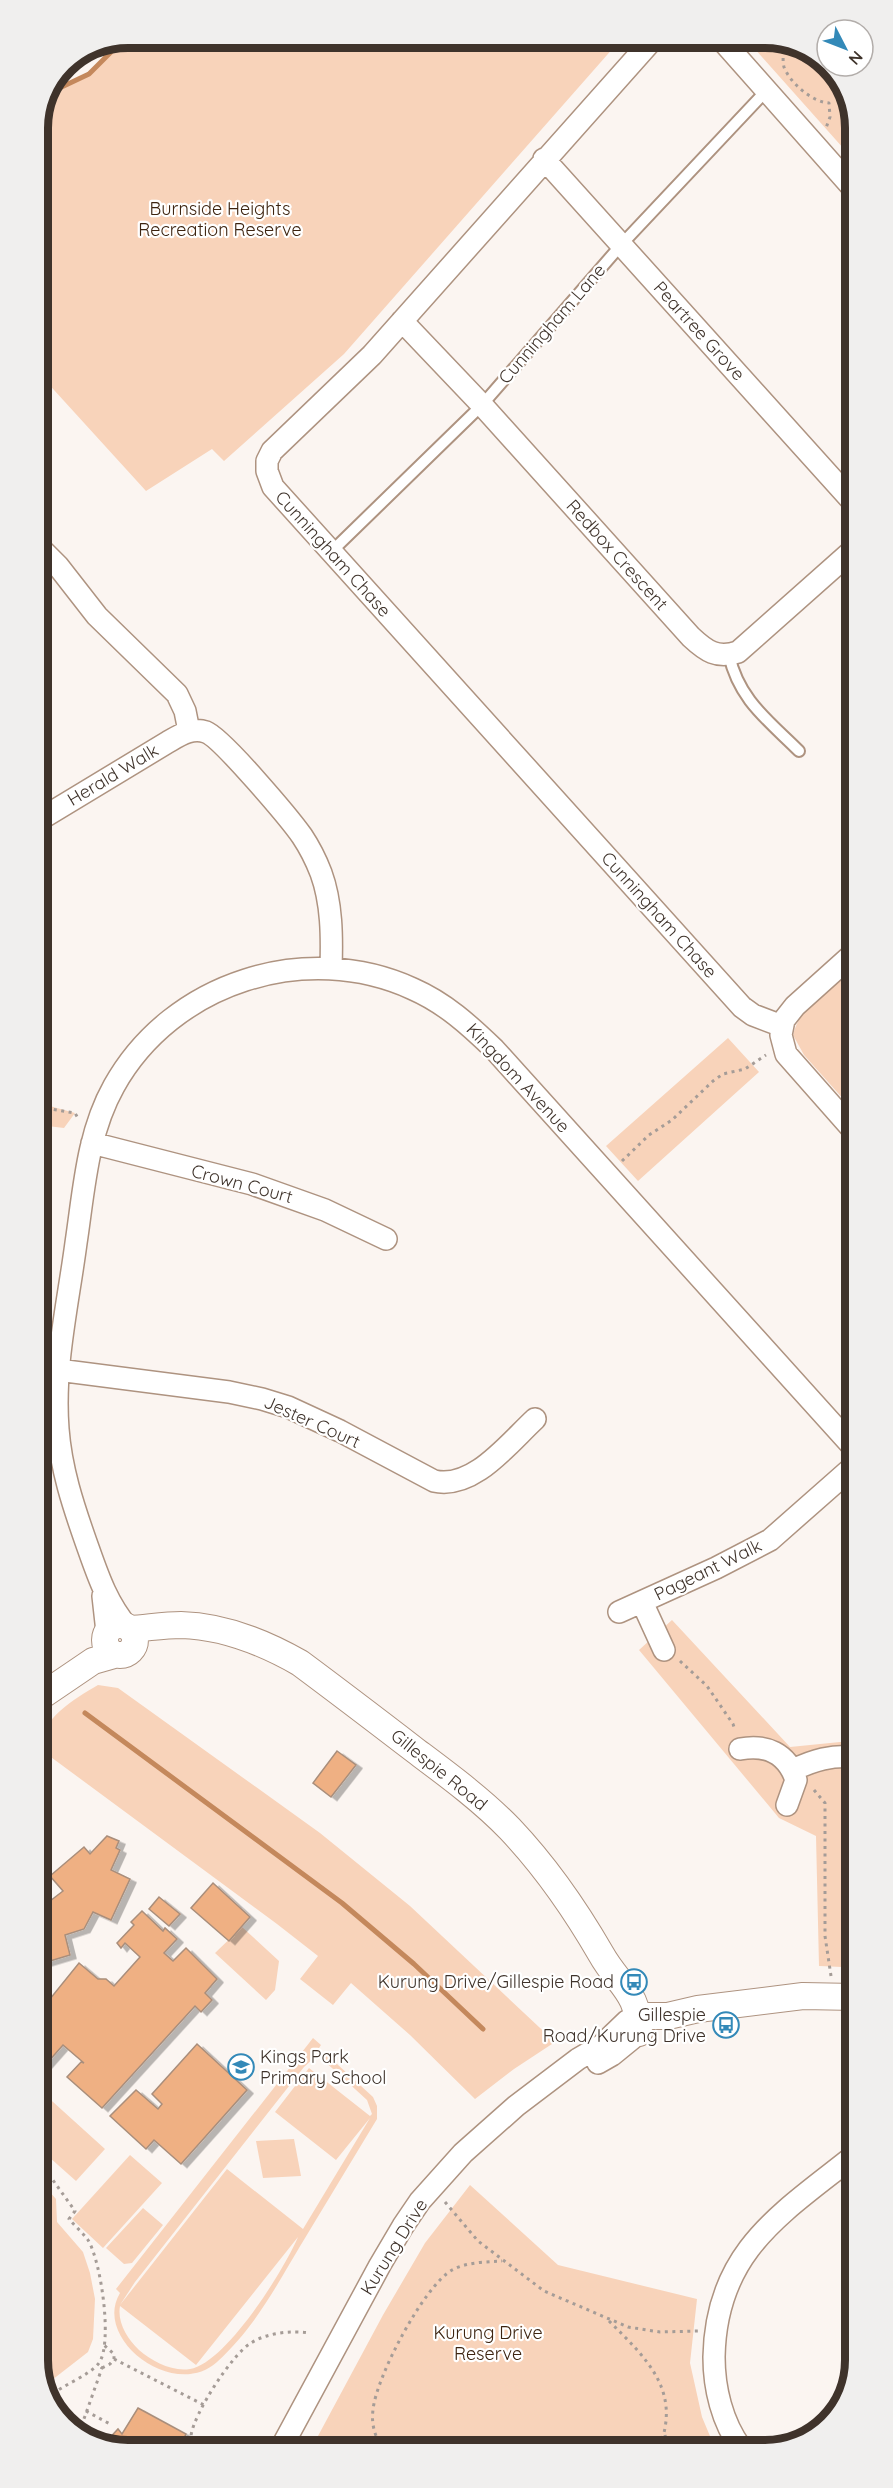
<svg xmlns="http://www.w3.org/2000/svg" width="893" height="2488" viewBox="0 0 893 2488" font-family="Quicksand,sans-serif">
<defs>
<filter id="shadow"><feDropShadow dx="6" dy="3.5" stdDeviation="0" flood-color="#0004"/></filter>
</defs>
<rect width="100%" height="100%" fill="#fbf5f1"/>
<!-- green -->
<path fill="#f8d3ba" fill-rule="evenodd" d="M125 38H622L344 354 224 461 212 449 146 491 44 379 38 390V122L51 92 89 74Z
M745 38H772L820 56 852 104V158Z
M854 964V1111L804 1055 793 1035C800 1005 832 985 854 964Z
M728 1038 759 1072 638 1181 606 1146Z
M39 1103 75 1113 64 1128 39 1125Z
M672 1620 790 1747 850 1741 842 1967 819 1966 816 1836 779 1818 639 1650Z
M98 1685 118 1688 320 1833 410 1906 555 2042 514 2069 475 2099 410 2035 351 1983 333 2005 300 1979 318 1956 277 1924 40 1749C40 1719 74 1699 98 1685Z
M242 1927 279 1961 275 1990 266 2000 215 1953Z
M313 2038 321 2045 317 2051 325 2053 373 2097 377 2106V2119C351 2162 325 2205 299 2248 274 2290 254 2328 217 2362 174 2401 92 2339 120 2293L116 2289ZM314 2058H321L367 2100 372 2114 370 2116 309 2068 275 2112 336 2160 370 2118 303 2229 227 2169 120 2305 135 2282 304 2067ZM298 2237C284 2270 226 2363 190 2369 172 2372 152 2361 139 2350 127 2339 117 2322 120 2306L196 2365Z
M42 2092 105 2149 76 2181 40 2149V2095Z
M294 2139 301 2176 263 2178 256 2141Z
M130 2155 162 2183 103 2248 72 2219Z
M40 2181 56 2199 57 2222 83 2252 90 2273 95 2299 93 2339 88 2352 43 2387 41 2384Z
M470 2185 558 2265 697 2299 690 2363 702 2417 715 2448 311 2449 383 2315 425 2243Z
M143 2208 163 2225 132 2263 124 2264 106 2248Z"/>
<g fill="none" stroke-linecap="round" stroke-linejoin="round">
<!-- stream -->
<path stroke="#c4885c" stroke-width="5" d="M51 92 89 74 125 38
M85 1713 342 1903 414 1964 483 2029"/>
</g>
<!-- building -->
<path fill="#efb083" stroke="#a98e7b" stroke-width="1.5" filter="url(#shadow)" d="M337 1751 356 1765 331 1797 313 1783Z
M107 1836 119 1841 116 1848 120 1850 111 1870 130 1879 111 1920 93 1912 84 1929 65 1935 70 1955 40 1964V1889L50 1901 63 1891 50 1876 84 1847 90 1854Z
M213 1883 250 1917 229 1941 191 1908Z
M159 1897 180 1914 169 1926 149 1909Z
M142 1911 163 1931 165 1928 177 1939 164 1953 173 1961 186 1948 217 1979 205 1993 212 2000 201 2012 195 2006 102 2108 67 2077 81 2062 84 2063 63 2045 40 2071V1990L50 1999 79 1963 98 1979H106L114 1986 140 1957 125 1943 121 1948 117 1943 134 1925 131 1922Z
M197 2044 247 2090 181 2164 154 2140 146 2149 110 2116 136 2090 158 2109 162 2104 152 2094Z
M138 2408 186 2434 178 2450H121L105 2443 118 2429 122 2434Z"/>
<g fill="none" stroke-linecap="round" stroke-linejoin="round">
<!-- service casing -->
<g stroke="#ae9380" stroke-width="14">
<path id="service" d="M331 552 482 405 621 245 766 91
M729 655C739 700 768 720 799 751"/>
</g>
<!-- minor casing -->
<g stroke="#ae9380" stroke-width="24">
<path id="minor" d="M654 38 372 355 272 451 267 461V471L273 487 742 1007 753 1015 782 1026
M720 38 852 187
M544 159 853 502
M402 321 482 405 691 637C706 651 717 659 738 652L853 550
M38 546 58 566 97 616 177 694 185 711 189 731
M39 820 168 742C180 735 192 727 206 732 222 738 290 819 302 836 310 848 316 860 321 873 332 903 332 937 331 968
M854 953 795 1006 784 1020 781 1035 786 1054 854 1131
M92 1143 252 1184 325 1210 386 1239
M58 1370 229 1392 262 1399 288 1407 340 1431 434 1481C473 1490 508 1444 535 1419
M103 1596 107 1632
M642 1602 664 1650
M619 1612 716 1568 770 1540 854 1466
M128 1628C106 1602 97 1573 86 1542 73 1505 61 1469 58 1429 53 1367 68 1304 76 1243 84 1190 87 1134 114 1086 172 982 306 940 413 989 445 1003 469 1025 494 1049L854 1448
M740 1749C766 1744 787 1753 796 1780L787 1805
M793 1770C814 1760 831 1755 855 1757
M598 2063 612 2055 639 2033
M741 2448C722 2422 714 2388 714 2357 716 2251 781 2214 855 2155
M280 2450 380 2265 403 2226 420 2201 463 2153 516 2106 578 2059 602 2045 627 2021 639 2016"/>
</g>
<!-- tertiary casing -->
<g stroke="#ae9380" stroke-width="28">
<path id="tertiary" d="M105 1640a15 15 0 1 1 30 0a15 15 0 1 1-30 0Z
M130 1629C147 1628 164 1625 181 1625 222 1626 265 1643 300 1663 339 1692 377 1721 416 1751 448 1775 482 1800 510 1829 546 1867 575 1909 601 1954 619 1986 639 1992 639 2033
M40 1697 93 1661 114 1655
M639 2016H668L698 2009 803 1996 855 1997"/>
</g>
<!-- path -->
<path stroke="#a59c97" stroke-width="3" stroke-dasharray="3 4.5" stroke-linecap="butt" d="M784 43C784 50 782 60 784 67 790 83 812 102 829 103L830 117 826 128
M39 1107 75 1113 79 1120
M622 1161 649 1135 672 1120 713 1081 723 1074 745 1069 766 1055
M680 1661 707 1686 733 1724 735 1730
M814 1790 825 1803V1936L831 1976
M40 2162 75 2211 69 2219C75 2226 83 2233 88 2240 101 2261 113 2343 99 2363 89 2376 62 2385 49 2397
M445 2202 478 2241 544 2291 628 2327 660 2332 698 2331
M609 2321C647 2359 682 2391 659 2448
M114 2359 204 2405
M102 2368 110 2364 114 2359V2354L104 2345
M86 2411 110 2424
M79 2433 102 2368 98 2364
M665 2435 668 2448
M383 2449C375 2437 371 2424 373 2410 376 2377 424 2286 452 2270 467 2262 486 2262 502 2261
M192 2450C192 2446 191 2440 191 2436 193 2415 232 2354 251 2343 266 2333 292 2330 310 2333"/>
<!-- service -->
<use href="#service" stroke="#fff" stroke-width="10"/>
<!-- minor -->
<use href="#minor" stroke="#fff" stroke-width="21"/>
<!-- tertiary -->
<use href="#tertiary" stroke="#fff" stroke-width="26"/>
</g>
<!-- icons -->
<defs>
<g id="bus-ring" transform="scale(1.35)"><circle r="9.5" fill="#fff" stroke="#3389b8" stroke-width="1.5"/><path d="M-5-6H5V4H4V6H2V4H-2V6H-4V4H-5ZM-3.5-4V0h7V-4ZM-3.5 1.2v1.5H-2V1.2ZM2 1.2v1.5H3.5V1.2Z" fill="#3389b8"/></g>
<g id="school-ring" transform="scale(1.35)"><circle r="9.5" fill="#fff" stroke="#3389b8" stroke-width="1.5"/><path d="M0-5L7-2L0 1L-7-2ZM-4 1L0 2.5L4 1V4Q0 6-4 4Z" fill="#3389b8"/></g>
</defs>
<g fill-rule="evenodd">
<use href="#bus-ring" x="634" y="1982"/>
<use href="#bus-ring" x="726" y="2025"/>
<use href="#school-ring" x="241" y="2067"/>
</g>
<g text-anchor="middle" stroke-width="4.5" stroke-linejoin="round" paint-order="stroke">
<!-- park labels -->
<g font-size="18" fill="#3d2410" stroke="#fff">
<text x="220" y="215">Burnside Heights<tspan x="220" dy="21">Recreation Reserve</tspan></text>
<text x="488" y="2339">Kurung Drive<tspan x="488" dy="21">Reserve</tspan></text>
</g>
<!-- street labels -->
<g font-size="18" fill="#3f332b" stroke="#fff">
<text transform="translate(552 324) rotate(-49)" y="6">Cunningham Lane</text>
<text transform="translate(699 331) rotate(48)" y="6">Peartree Grove</text>
<text transform="translate(333 554) rotate(48)" y="6">Cunningham Chase</text>
<text transform="translate(617 555) rotate(48)" y="6">Redbox Crescent</text>
<text transform="translate(113 775) rotate(-31)" y="6">Herald Walk</text>
<text transform="translate(659 915) rotate(48)" y="6">Cunningham Chase</text>
<text transform="translate(518 1078) rotate(47)" y="6">Kingdom Avenue</text>
<text transform="translate(242 1184) rotate(15)" y="6">Crown Court</text>
<text transform="translate(312 1422) rotate(24)" y="6">Jester Court</text>
<text transform="translate(708 1570) rotate(-26)" y="6">Pageant Walk</text>
<text transform="translate(439 1770) rotate(39)" y="6">Gillespie Road</text>
<text transform="translate(394 2247) rotate(-58)" y="6">Kurung Drive</text>
</g>
<!-- poi labels -->
<g font-size="18" fill="#3f332b" stroke="#fff" text-anchor="end">
<text x="614" y="1988">Kurung Drive/Gillespie Road</text>
<text x="706" y="2021">Gillespie<tspan x="706" dy="21">Road/Kurung Drive</tspan></text>
<text x="260" y="2063" text-anchor="start">Kings Park<tspan x="260" dy="21">Primary School</tspan></text>
</g>
</g>
<!-- crop -->
<path d="M0 0H893V2488H0ZM128 48H765A80 80 0 0 1 845 128V2360A80 80 0 0 1 765 2440H128A80 80 0 0 1 48 2360V128A80 80 0 0 1 128 48Z" fill="#f0efee" fill-rule="evenodd"/>
<path fill="none" stroke="#3f332b" stroke-width="8" d="M128 48H765A80 80 0 0 1 845 128V2360A80 80 0 0 1 765 2440H128A80 80 0 0 1 48 2360V128A80 80 0 0 1 128 48Z"/>
<!-- north arrow -->
<g transform="translate(845 48) rotate(132)"><circle r="28" fill="#ffffff" stroke="#b2adaa" stroke-width="1.5"/>
<path d="M0-4.5L10 22L0 15L-10 22Z" fill="#3389b8"/>
<text y="-9" font-size="16" font-weight="bold" text-anchor="middle" fill="#3f332b">N</text>
</g>
</svg>
